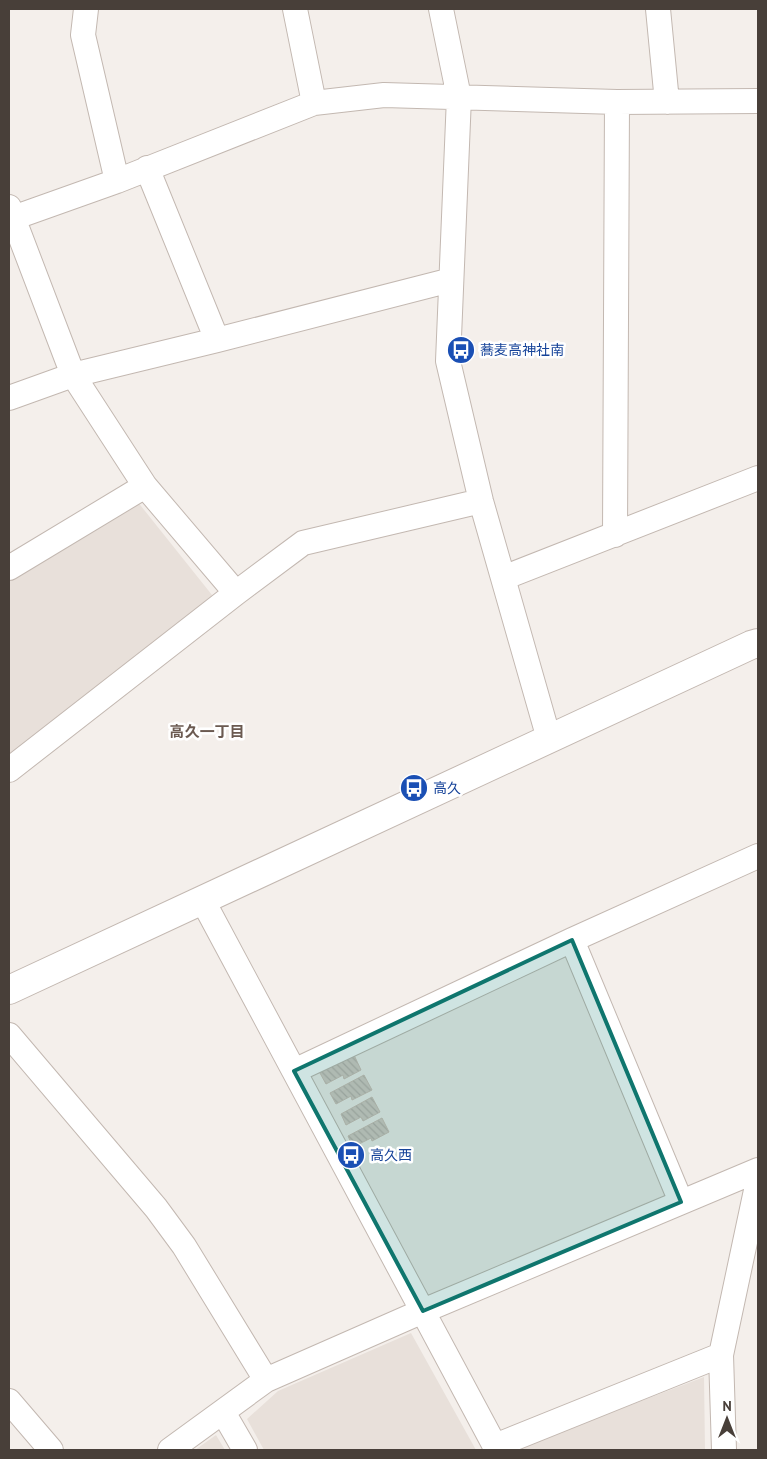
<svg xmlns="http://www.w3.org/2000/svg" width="767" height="1459" viewBox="0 0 767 1459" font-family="'PT Sans','Noto Sans JP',sans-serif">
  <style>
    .residential { fill: #e8e0da }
    .building { fill: url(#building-back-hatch); stroke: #d0beb5 }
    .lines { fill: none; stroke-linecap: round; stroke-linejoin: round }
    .minor-casing { stroke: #c3b8b1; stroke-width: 26 }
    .tertiary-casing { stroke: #c3b8b1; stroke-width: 30 }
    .minor { stroke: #fff; stroke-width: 24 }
    .tertiary { stroke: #fff; stroke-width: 28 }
    .marked { fill: #0f766e; fill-opacity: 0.2; stroke: #0f766e; stroke-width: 4; stroke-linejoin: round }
    .labels { text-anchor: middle; stroke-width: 5; stroke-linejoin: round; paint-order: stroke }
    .transit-label { font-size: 14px; fill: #164399; stroke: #fff; text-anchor: start }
    .neighbourhood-label { font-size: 15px; font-weight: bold; fill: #6b5a51; stroke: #fff }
  </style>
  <defs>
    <pattern id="building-back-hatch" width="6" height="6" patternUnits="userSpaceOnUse" patternTransform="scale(1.25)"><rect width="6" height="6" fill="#d8cbc4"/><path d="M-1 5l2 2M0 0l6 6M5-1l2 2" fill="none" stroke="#bbafa9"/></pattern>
  </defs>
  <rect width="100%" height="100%" fill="#f4efeb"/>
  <path class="residential" d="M137 501 216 600 9 757V579Z
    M411 1333 476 1450H264L247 1419 278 1391Z
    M704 1377 705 1450H513Z
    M216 1435 225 1450H195Z"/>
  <path class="building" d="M354 1055 361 1070 344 1079 343 1075 326 1084 320 1073Z
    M364 1075 372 1090 352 1100 351 1096 336 1104 330 1093Z
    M372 1097 380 1112 363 1121 361 1117 346 1125 341 1114Z
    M382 1118 389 1132 372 1141 371 1138 353 1147 348 1136Z"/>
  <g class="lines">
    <defs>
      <path id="minor" d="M86 9 83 35 117 181
        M295 9 314 103
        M441 9 459 97 448 361 481 501 549 739
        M658 9 667 102
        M147 168 217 340
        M9 207 73 375 145 486 236 593
        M13 218 117 181 314 103 384 95 617 102 758 101
        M9 398 73 375 217 340 451 280
        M615 535 617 102
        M9 568 145 486
        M503 578 758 478
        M9 770 236 593 303 543 481 501
        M203 901 497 1450
        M572 940 681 1202
        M9 1035 156 1208 184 1246 266 1380
        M294 1071 572 940 758 856
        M9 1401 51 1450
        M223 1412 245 1450
        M495 1446 721 1355
        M170 1450 266 1380 423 1311 758 1170
        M724 1450 721 1355 758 1181"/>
      <path id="tertiary" d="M9 990 751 645 758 643"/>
    </defs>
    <use href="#minor" class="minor-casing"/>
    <use href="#tertiary" class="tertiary-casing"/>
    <use href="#minor" class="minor"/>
    <use href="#tertiary" class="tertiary"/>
  </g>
  <path class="marked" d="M572 940 681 1202 423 1311 294 1071Z"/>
  <defs>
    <symbol id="bus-disc" viewBox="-11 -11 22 22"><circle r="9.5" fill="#1a4fb4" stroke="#fff"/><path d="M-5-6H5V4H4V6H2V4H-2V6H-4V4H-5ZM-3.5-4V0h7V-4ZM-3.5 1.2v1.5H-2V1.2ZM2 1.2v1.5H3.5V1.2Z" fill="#fff"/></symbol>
  </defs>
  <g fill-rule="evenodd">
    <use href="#bus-disc" x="445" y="334" width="32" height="32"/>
    <use href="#bus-disc" x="398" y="772" width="32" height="32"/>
    <use href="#bus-disc" x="335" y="1139" width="32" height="32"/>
  </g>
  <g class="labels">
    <g class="transit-label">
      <text x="480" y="355">蕎麦高神社南</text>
      <text x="433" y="793">高久</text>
      <text x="370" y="1160">高久西</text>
    </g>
    <g class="neighbourhood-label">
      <text x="207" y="737">高久一丁目</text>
    </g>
  </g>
  <rect width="767" height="1459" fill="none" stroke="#483f39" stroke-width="20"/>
  <g transform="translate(727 1419)" stroke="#ffffff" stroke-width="4" paint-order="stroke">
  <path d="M0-4L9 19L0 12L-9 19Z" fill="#483f39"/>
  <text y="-8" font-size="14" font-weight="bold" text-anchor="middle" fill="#483f39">N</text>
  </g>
</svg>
